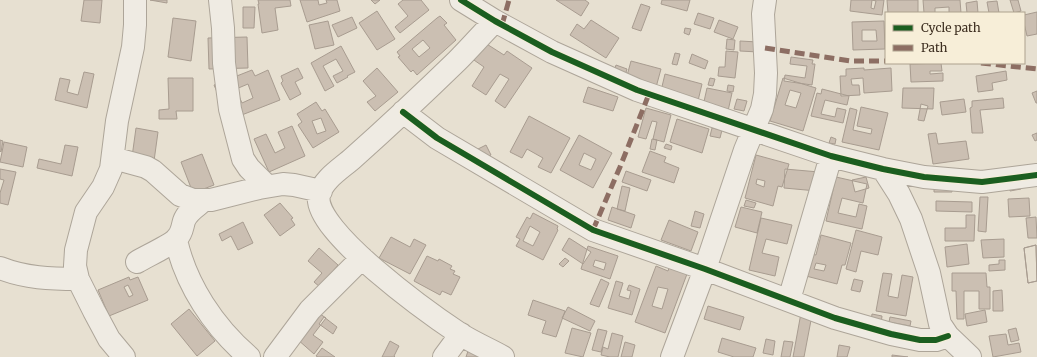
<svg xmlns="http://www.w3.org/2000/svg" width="1037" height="357" viewBox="0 0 1037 357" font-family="Merriweather,serif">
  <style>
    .building { fill: #cbbfb2; stroke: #a89c90; fill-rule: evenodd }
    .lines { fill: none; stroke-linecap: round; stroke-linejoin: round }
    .minor-casing { stroke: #ada599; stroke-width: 24 }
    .minor { stroke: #efebe3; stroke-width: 22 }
    .quiet { stroke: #8d6e63; stroke-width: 5; stroke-dasharray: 10 5; stroke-linecap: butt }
    .cycleway-casing { stroke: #f7eed8; stroke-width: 8 }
    .cycleway { stroke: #1b5e20; stroke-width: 6 }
  </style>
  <rect width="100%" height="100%" fill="#e7e0d1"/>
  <path class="building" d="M84 0H102L100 23 81 21Z
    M150 0H167V3Z
    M258 0H290L291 6 275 8 278 30 262 33 258 4H259Z
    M300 0H318L319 5 327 3 326 0H337L340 11 307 22Z
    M371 0H380L375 4Z
    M403 0H421L429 10 400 33 395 27 408 16 398 4Z
    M556 0H585L589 3 581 16Z
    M662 0H690L687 11 661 4Z
    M851 0H884L882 15 850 11ZM872 0 876 1 874 9 871 8Z
    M887 0H918V13H888Z
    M923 0H960L961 13H949V7L935 8V13H924Z
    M1010 0H1018L1021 11 1014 13Z
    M977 1 978 13H967L966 3Z
    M997 1 999 13H989L987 2Z
    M641 4 650 7 641 31 632 28Z
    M243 7H255L254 28H243Z
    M377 11 395 39 377 50 359 23Z
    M1037 12V34L1027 36 1024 23V15Z
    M698 13 714 18 710 29 694 24Z
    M440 16 447 23 444 25 456 40 417 75 413 70 411 72 398 57 400 56 397 52 437 18ZM423 40 430 48 419 57 412 49Z
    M352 17 357 28 338 37 332 25Z
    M173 18 196 21 191 61 168 57Z
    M591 20 619 38 606 58 570 35 577 24 584 29Z
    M719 20 738 27 733 39 714 32Z
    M328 21 334 45 315 49 309 25Z
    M884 21 885 49 853 50 852 22ZM862 30H876L877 41H862Z
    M685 28 691 29 689 35 684 33Z
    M247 37 248 68 209 69 208 38Z
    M727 39 735 40 734 50 726 49Z
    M482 41 504 55 507 51 532 68 505 108 495 101 509 79 500 74 486 95 472 86 484 67 471 58Z
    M740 41 758 42V52L740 51Z
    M341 46 355 72 347 76 348 77 337 83 333 76 343 71 336 59 323 66 334 86 325 91 311 63Z
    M726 51 738 52 735 78 718 76 719 67H725Z
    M675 53 680 54 677 65 672 64Z
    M692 54 708 61 705 69 689 63Z
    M791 57 813 60 812 64H815L812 85 784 81 785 75 805 78 807 66 790 64Z
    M631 61 661 69 655 91 625 83Z
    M941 63 942 71H930V74L943 73V81L911 82 910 64Z
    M616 65 627 69 624 79 613 75Z
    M298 68 303 78 295 82 301 94 290 100 281 83 283 81 281 76Z
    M377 68 398 92 375 111 367 102 376 96 363 81Z
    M864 68V70L891 68 892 91 864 93 863 78 851 79 852 85H859L860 95 841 96 840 76H846V69Z
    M252 70 255 76 268 70 280 100 229 120 214 85ZM248 84 253 98 242 103 236 89Z
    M1006 71 1007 80 992 83 993 90 978 92 976 76Z
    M84 72 94 74 87 108 55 100 60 78 70 80 67 92 78 95Z
    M665 74 702 84 697 105 660 95Z
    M168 78H193V111H176L177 119H159V110L169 109Z
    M710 78 715 79 713 86 708 85Z
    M783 78 816 88 803 131 770 121ZM790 90 801 93 796 108 785 105Z
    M728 85 734 86 733 92 727 91Z
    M588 87 618 97 613 111 583 102Z
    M707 88 732 93 728 111 703 106Z
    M903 88H934L933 109 902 108Z
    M822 89 849 96 847 105 825 100 821 114 835 117 837 108 846 110 843 123 811 116 817 93 821 94Z
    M1037 91V103H1036L1032 93Z
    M1003 98 1004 108 980 110 983 133H972L970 108 972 107V101Z
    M737 99 747 101 744 111 734 109Z
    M964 99 966 112 942 115 940 102Z
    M316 102 322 111 325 109 339 132 313 148 298 125 302 122 297 114ZM321 118 326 131 317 134 312 121Z
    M921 104 928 106 924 121 918 120Z
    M861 107 888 113 879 150 842 142 850 108 857 110 853 130 871 134 872 129 857 126Z
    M646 108 671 115 664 142 653 139 657 122 652 121 646 139 638 137Z
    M529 116 570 138 551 173 538 167 543 158 527 149 522 158 510 152Z
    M677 119 709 129 702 153 670 142Z
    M292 126 305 156 269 172 254 139 266 134 275 153 285 148 278 132Z
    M136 128 158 132 154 161 132 157Z
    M712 128 722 130 720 138 710 136Z
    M936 133 938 144 966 141 969 159 933 164 928 134Z
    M1037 133V140L1035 141 1032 135Z
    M579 135 612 153 593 188 560 170ZM584 153 596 159 591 170 579 165Z
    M831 137 836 139 835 144 829 143Z
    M652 139 657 140 655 150 650 149Z
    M0 140 3 141 1 152 0 151Z
    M4 142 27 147 23 167 0 162Z
    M666 144 672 146 671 150 664 148Z
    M65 145 78 147 72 176 37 168 39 159 61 164Z
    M486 145 491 155 481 160 476 150Z
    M650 151 666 157 664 162 679 168 674 183 642 172Z
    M202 154 214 185 193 193 181 162Z
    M756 155 789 164 782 187 778 186 773 206 745 198ZM757 179 765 181 764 187 756 184Z
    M0 169 16 172 8 205 0 203V193L4 180 0 179Z
    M785 169 819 172 817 191 784 188Z
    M626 171 651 180 647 191 622 182Z
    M836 177 867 184 863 203 842 198 838 213 856 217 859 204 867 206 862 229 826 221Z
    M866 177 869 188 855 192 852 180Z
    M1020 182 1021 189 1010 191 1009 185Z
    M622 186 630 188 625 211 617 209Z
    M934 187H952V192H934Z
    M980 197H988L986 232 978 231Z
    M1029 198 1030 216 1009 217 1008 199Z
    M746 200 756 203 754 208 744 206Z
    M936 201 972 202V212L936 211Z
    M280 203 293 218 291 219 295 225 280 236 264 215Z
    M612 207 635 215 631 228 608 220Z
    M741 207 762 212 757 233 735 227Z
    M695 211 704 214 700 228 691 226Z
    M533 213 558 226 557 229 558 230 543 260 516 246 520 239 516 237 527 217 530 219ZM530 226 540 232 533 246 523 241Z
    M966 215H975L974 241H945V228H966Z
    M1036 217 1037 238H1028L1026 218Z
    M761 218 792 225 787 244 766 239 762 253 779 257 775 276 749 270Z
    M669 220 698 232 691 251 661 240Z
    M243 222 253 243 238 250 231 236 222 241 219 234Z
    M856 230 882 237 878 255 861 251 856 272 846 269Z
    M821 235 851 243 845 265H842L837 284 806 276 811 254 816 255ZM816 263 826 265 824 271 814 269Z
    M391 237 410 247 414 239 426 245 410 274 379 258Z
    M569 238 591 252 583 264 562 250Z
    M1004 239V257L983 258 981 240Z
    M967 244 969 264 947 267 945 247Z
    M1036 245 1037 281 1028 283 1024 248Z
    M1036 245 1037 281 1028 283 1024 248Z
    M588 246 618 256 610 279 581 269ZM595 260 606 263 604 270 593 266Z
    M319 248 338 265 320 287 314 282 322 273 308 261Z
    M427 256 438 261 439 259 452 266 450 269 455 271 453 274 460 277 451 295 442 291 440 295 414 281Z
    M565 258 569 261 563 267 559 264Z
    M999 260H1005V270L989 271V265L999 264Z
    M656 266 668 271 669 268 687 274 665 333 635 322ZM658 287 668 289 662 309 652 306Z
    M883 273 892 274 888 296 898 298 902 275 913 277 906 316 876 311Z
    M952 273H986L987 287H990V309H979V291H964V319H957L956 291H952Z
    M129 277 130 280 138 277 148 300 109 316 98 290ZM128 285 133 295 129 297 124 287Z
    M601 279 609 283 599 307 590 304Z
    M854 279 863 281 860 292 851 290Z
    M616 281 623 283 619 296 629 299 631 291 627 290 629 285 640 289 632 315 608 308Z
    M1002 290 1003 311H993V291Z
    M533 300 565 311 556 337 542 333 546 321 528 315Z
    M708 306 744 317 740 330 704 319Z
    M568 307 595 321 590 331 562 318Z
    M189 309 215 341 197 356 171 324Z
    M985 310 987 322 967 326 965 314Z
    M317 312 326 318 313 335 323 342 314 354 297 339Z
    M801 313 812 315 804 357H793Z
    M872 314 882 316 881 324 871 322Z
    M324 317 337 327 333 334 319 324Z
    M890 317 911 321 910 326 889 322Z
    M572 328 591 333 583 357 565 353Z
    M1016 328 1019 340 1011 342 1008 330Z
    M598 329 607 331 601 352 592 350Z
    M612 333 623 336 618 357H610L601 355 603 347 608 349Z
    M1006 334 1008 345 1019 343 1021 352 993 357 989 336Z
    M722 338 756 348 753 357H734L718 352Z
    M766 339 775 341 773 355 763 353Z
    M390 341 399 346 394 356 395 357H382Z
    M784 341 793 342 790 357H781Z
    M625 342 635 345 632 357H621Z
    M839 345 850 347 847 357H837Z
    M322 348 335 357H318L316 356Z
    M468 351 485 357H466Z
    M892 355 908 357H892Z"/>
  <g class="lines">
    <defs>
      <path id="minor" d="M220 0 223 28 224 63 230 109 243 159 249 168 267 186
        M461 0 495 21 552 52 637 90 831 156 883 169 924 177 982 182 1037 175
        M495 21C482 34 470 48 457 61 423 94 389 126 353 158 342 168 323 179 319 195 311 230 433 316 460 334 474 343 489 349 503 357
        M403 112 437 138 593 230 705 269 835 318 891 334 920 340H936L948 336
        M113 158 146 167 153 171 180 195 193 200H211L259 188 283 184 294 185 321 191
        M883 169 899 194 911 219 929 273 940 324 948 336 970 357
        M176 240C186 285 214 327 249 357
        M137 262C145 257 173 244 177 238 182 233 182 228 184 221 187 212 196 207 203 201
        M0 268C25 278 51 279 78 279
        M789 300 831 156
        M124 357 109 339 94 311 78 279 75 266 76 250 86 212 103 187 111 169 117 121 133 47 135 25V0
        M275 357 310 310 362 258
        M444 357 461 334
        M672 357 705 269 745 150 762 109 765 94 766 73 763 14 765 0"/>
    </defs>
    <use href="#minor" class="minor-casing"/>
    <use href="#minor" class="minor"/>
    <path class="quiet" d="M502 25 509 0
      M765 48 851 61H886
      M981 63 1037 69
      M593 230 620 167 649 94"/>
    <defs>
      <path id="cycleway" d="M461 0 495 21 552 52 637 90 831 156 883 169 924 177 982 182 1037 175
        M403 112 437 138 593 230 705 269 835 318 891 334 920 340H936L948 336"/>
    </defs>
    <use href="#cycleway" class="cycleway-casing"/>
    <use href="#cycleway" class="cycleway"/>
  </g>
  <rect x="885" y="12" width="140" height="52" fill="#f7eed8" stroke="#ada18e"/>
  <rect x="893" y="25" width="20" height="6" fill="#1b5e20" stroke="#ada18e"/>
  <text x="921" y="32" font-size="12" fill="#3d2e20">Cycle path</text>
  <rect x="893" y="45" width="20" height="6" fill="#8d6e63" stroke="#ada18e"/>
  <text x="921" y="52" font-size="12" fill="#3d2e20">Path</text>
</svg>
